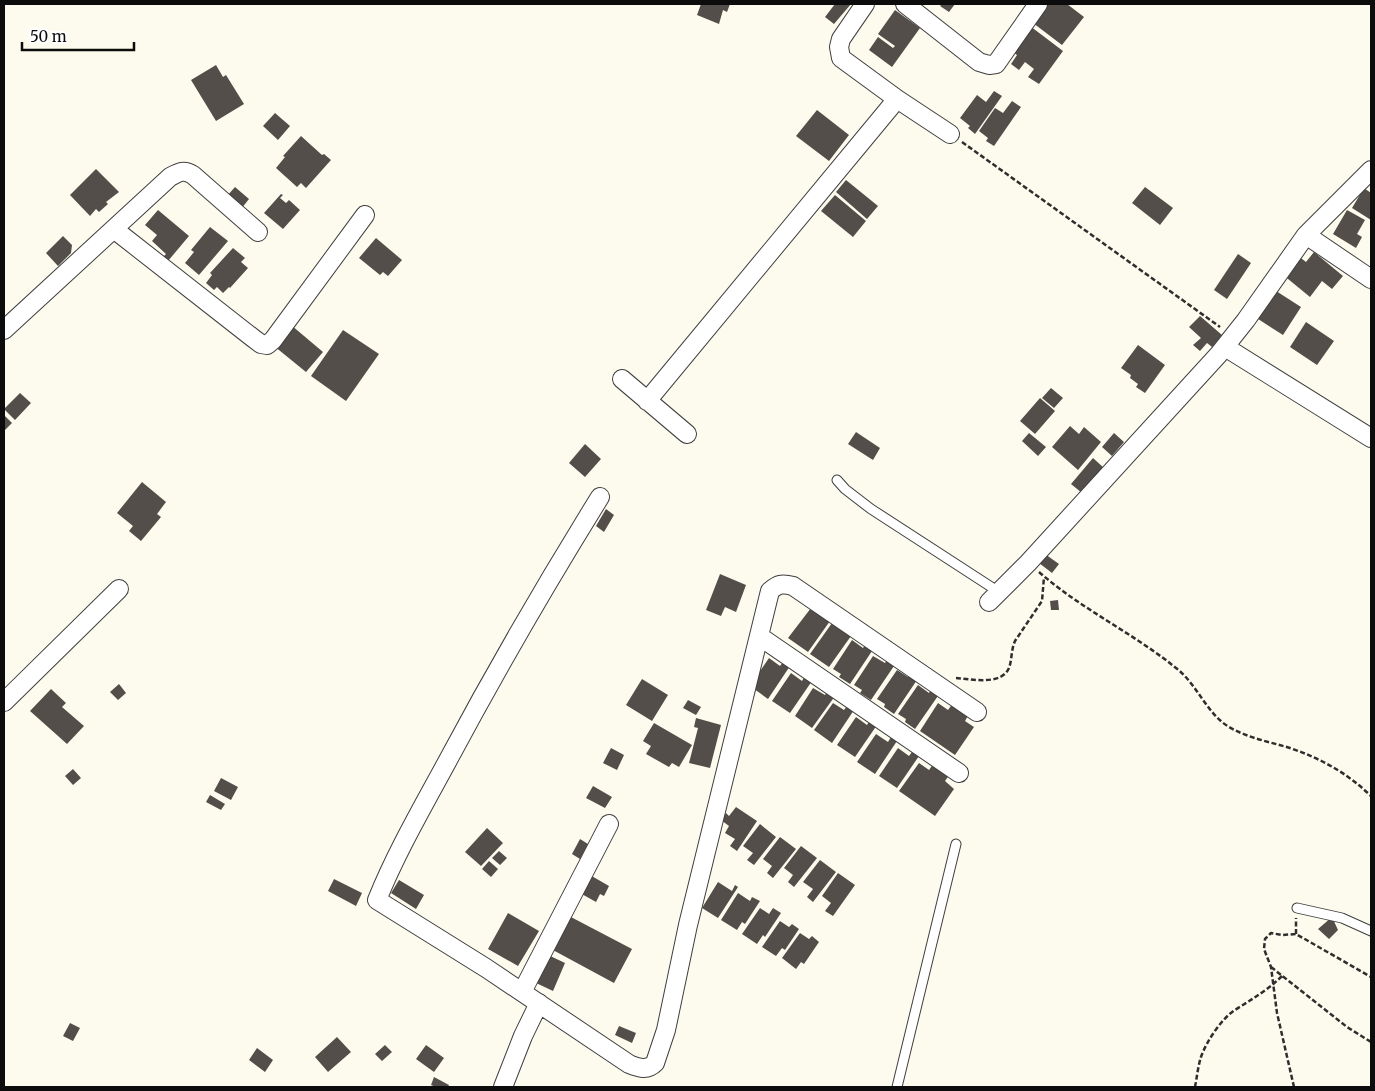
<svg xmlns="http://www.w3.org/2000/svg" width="1375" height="1091" viewBox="0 0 1375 1091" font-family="Merriweather,serif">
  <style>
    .building { fill: #544e4a }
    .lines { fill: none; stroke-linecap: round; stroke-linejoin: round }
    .service-casing { stroke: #3f3f3f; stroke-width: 11 }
    .minor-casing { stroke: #3f3f3f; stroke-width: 20 }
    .path { stroke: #2e2e2e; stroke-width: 2.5; stroke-dasharray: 5 2.5; stroke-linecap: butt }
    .service { stroke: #fff; stroke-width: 9 }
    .minor { stroke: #fff; stroke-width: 18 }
  </style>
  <rect width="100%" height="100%" fill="#fdfbed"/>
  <path class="building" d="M701 4H730L727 12 723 10 719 24 697 15Z
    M835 4H851L834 24 825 17Z
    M942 4H955L949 12 940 6Z
    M1047 4H1067L1084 17 1062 45 1033 23Z
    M895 10 920 28 892 67 869 50 878 37 893 48 895 46 878 34Z
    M1030 26 1063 51 1039 84 1028 77 1034 69 1025 62 1019 70 1011 64 1017 55 1010 50Z
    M216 65 223 77 226 75 244 104 216 121 191 80Z
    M994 91 1002 96 975 134 968 128 970 126 960 118 977 95 986 102Z
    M1012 101 1021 107 994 146 986 141 988 138 979 131 995 108 1003 113Z
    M817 110 849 135 829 161 796 136Z
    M275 113 290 126 278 140 263 126Z
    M301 136 322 155 324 154 331 160 306 188 301 183 297 187 276 168 285 157 283 156Z
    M96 169 119 192 106 202 108 204 99 212 96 209 90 216 70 195Z
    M846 180 878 206 867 219 836 192Z
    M235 187 249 199 241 209 227 196Z
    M1145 187 1173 208 1160 225 1132 203Z
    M1364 188 1371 193V220L1352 208Z
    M281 194 283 195 280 198 286 203 289 200 300 210 283 229 264 213Z
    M835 195 866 221 853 237 821 211Z
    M158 210 189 236 168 261 163 257 166 254 152 241 157 235 145 225Z
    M1347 210 1365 220 1357 234 1362 237 1356 248 1333 234Z
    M210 227 228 241 199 275 185 263 194 252 191 250Z
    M63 236 72 245 71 253 58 266 46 253Z
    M376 238 402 260 388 276 383 272 380 275 359 258Z
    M233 248 245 258 241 262 248 268 230 288 229 287 223 293 217 287 214 290 206 283 212 275 210 273Z
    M1314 252 1343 276 1332 289 1322 281 1310 297 1282 274 1297 255 1306 262Z
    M1238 254 1251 263 1227 299 1214 290Z
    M1273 289 1301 307 1283 335 1255 317Z
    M1200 316 1222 335 1212 347 1207 343 1200 351 1193 345 1201 338 1189 327Z
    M1306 322 1334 341 1317 365 1290 347Z
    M291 325 323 352 306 372 274 346Z
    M343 330 379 354 346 401 311 376Z
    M1138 345 1165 365 1145 393 1136 387 1138 384 1130 378 1131 375 1121 368Z
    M1051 388 1063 398 1054 408 1042 398Z
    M20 393 31 403 15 420 4 409Z
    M1040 398 1055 411 1035 434 1020 421Z
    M4 415 12 423 4 431Z
    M1070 426 1079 434 1084 427 1101 442 1078 470 1052 447Z
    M856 432 880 448 873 460 848 444Z
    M1029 433 1046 447 1038 456 1022 441Z
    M1114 433 1124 442 1112 456 1102 447Z
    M585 444 601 459 585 477 569 463Z
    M1093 458 1104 468 1082 493 1071 484Z
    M142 482 166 502 157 514 161 517 141 541 129 531 133 526 117 513Z
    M606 509 614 515 604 532 596 526Z
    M1045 554 1059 564 1052 573 1039 563Z
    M720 574 746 585 736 612 725 607 721 616 706 610Z
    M1058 600 1059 610H1051L1050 601Z
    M811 608 830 621 808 652 788 638Z
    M832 623 851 636 829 667 810 654Z
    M852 640 863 648 867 642 874 648 850 684 839 677 841 674 833 669Z
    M873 656 885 663 888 658 896 663 871 700 860 693 862 690 854 685Z
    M769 658 780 666 783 662 790 666 768 699 750 686Z
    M897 670 908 677 912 672 919 677 894 714 884 707 885 704 877 699Z
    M791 673 802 681 805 676 812 681 790 713 772 701Z
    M642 679 668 695 652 721 626 705Z
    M119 684 126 693 118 700 110 692Z
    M918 685 929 693 932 687 940 693 915 729 905 722 906 719 898 714Z
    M813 688 825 695 828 691 835 696 812 728 795 716Z
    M51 689 66 703 62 707 84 726 67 744 30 711Z
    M688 700 701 707 696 715 683 708Z
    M833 703 844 710 847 706 854 710 832 743 814 730Z
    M938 703 948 710 953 703 969 714 965 721 974 727 955 755 920 731Z
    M856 717 867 725 870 720 877 725 855 757 837 745Z
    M696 718 721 725 710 768 689 763 698 728 694 727Z
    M654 723 692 745 679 767 672 763 669 767 646 754 651 746 643 741Z
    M876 734 888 742 891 737 897 741 875 774 857 762Z
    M611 748 624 755 617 770 603 763Z
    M898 748 909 756 912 752 919 756 897 788 879 776Z
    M919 763 929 770 934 763 950 774 945 781 954 789 935 816 899 791Z
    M73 769 81 778 73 785 65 776Z
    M221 778 238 787 231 800 214 791Z
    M593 786 612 797 605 808 586 798Z
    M210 795 225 804 221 810 206 802Z
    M736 807 757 821 737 851 730 846 735 839 725 833 729 826 721 820 726 813 729 816Z
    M760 824 776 837 754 865 747 860 753 853 743 846Z
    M487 828 503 843 481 866 465 852Z
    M780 837 796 849 773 878 767 873 772 866 763 859Z
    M580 839 588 844 580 859 572 854Z
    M801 846 817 858 794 887 788 882 793 875 784 868Z
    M499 851 507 858 500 865 492 858Z
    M820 860 836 872 813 902 807 897 813 889 803 882Z
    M489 861 498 869 491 877 482 869Z
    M838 873 855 885 833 916 825 911 831 903 822 896Z
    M590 875 609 886 604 896 600 894 596 902 580 893Z
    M334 879 362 893 356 906 328 891Z
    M399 880 424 895 416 909 391 893Z
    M718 882 732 891 735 885 738 887 718 918 702 908Z
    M738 893 750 901 752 897 760 901 745 924 742 922 737 930 721 920Z
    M760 908 769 914 773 908 781 913 765 937 763 935 757 944 742 934Z
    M508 913 539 931 518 966 488 949Z
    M569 916 632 949 614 983 551 949Z
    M1332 917 1338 930 1329 939 1318 929Z
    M780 921 789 927 792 924 799 929 785 950 782 948 776 956 762 947Z
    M800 933 809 939 812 936 819 942 804 964 801 962 796 969 782 958Z
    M546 954 565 963 553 991 534 982Z
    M70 1023 80 1028 73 1041 63 1036Z
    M619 1026 636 1033 632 1043 615 1035Z
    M337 1037 351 1052 328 1072 315 1057Z
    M385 1045 392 1052 382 1061 375 1054Z
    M426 1045 444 1058 434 1072 416 1059Z
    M257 1048 273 1060 265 1072 249 1060Z
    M434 1077 449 1085 448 1087H436L431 1085Z"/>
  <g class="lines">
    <defs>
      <path id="service" d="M837 480 845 489 871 509 999 592
        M1297 908 1342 918 1371 931
        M897 1087 956 844"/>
      <path id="minor" d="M865 4 841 39 839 47 841 58 897 99 950 134
        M905 4 979 62 989 65 996 64 1038 4
        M115 230 253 338 261 344 267 345 273 340 365 215
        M1306 235 1371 279
        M4 330 170 177C179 172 184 169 193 175L258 232
        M1225 347 1371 438
        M622 379 687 434
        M647 401 897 99
        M600 497C546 584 495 672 447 762 422 808 396 853 377 900L486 968 629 1064C639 1068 647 1071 655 1063L666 1030 688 925 770 591C778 584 782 583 793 586L977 712
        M989 602 1028 563 1219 354 1246 320 1306 235 1371 170
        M759 636 959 773
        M4 702 119 589
        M522 992 609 824
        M503 1087 523 1036 539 1003"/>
    </defs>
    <use href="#service" class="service-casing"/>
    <use href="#minor" class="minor-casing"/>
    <path class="path" d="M962 142 1220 327
      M1039 572C1081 609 1133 633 1176 668 1198 685 1206 713 1229 727 1248 738 1270 742 1290 748 1322 759 1347 773 1371 796
      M956 678C971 679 1001 686 1009 668 1012 660 1011 650 1015 641L1042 601 1044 577
      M1296 934V918
      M1271 967 1347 1027 1371 1042
      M1195 1087C1197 1077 1198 1066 1201 1057 1206 1042 1222 1018 1235 1010 1252 999 1268 990 1282 976
      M1294 1087 1277 1013 1271 967 1264 949 1265 939 1271 933 1282 935 1296 934 1371 977"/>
    <use href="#service" class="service"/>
    <use href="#minor" class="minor"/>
  </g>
  <rect width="1375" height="1091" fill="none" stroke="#0c0c0c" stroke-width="10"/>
  <path d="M22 42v8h112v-8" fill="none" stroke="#0c0c0c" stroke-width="2.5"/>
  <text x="30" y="42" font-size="15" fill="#0c0c0c" stroke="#ffffff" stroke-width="4" paint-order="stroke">50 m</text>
</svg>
